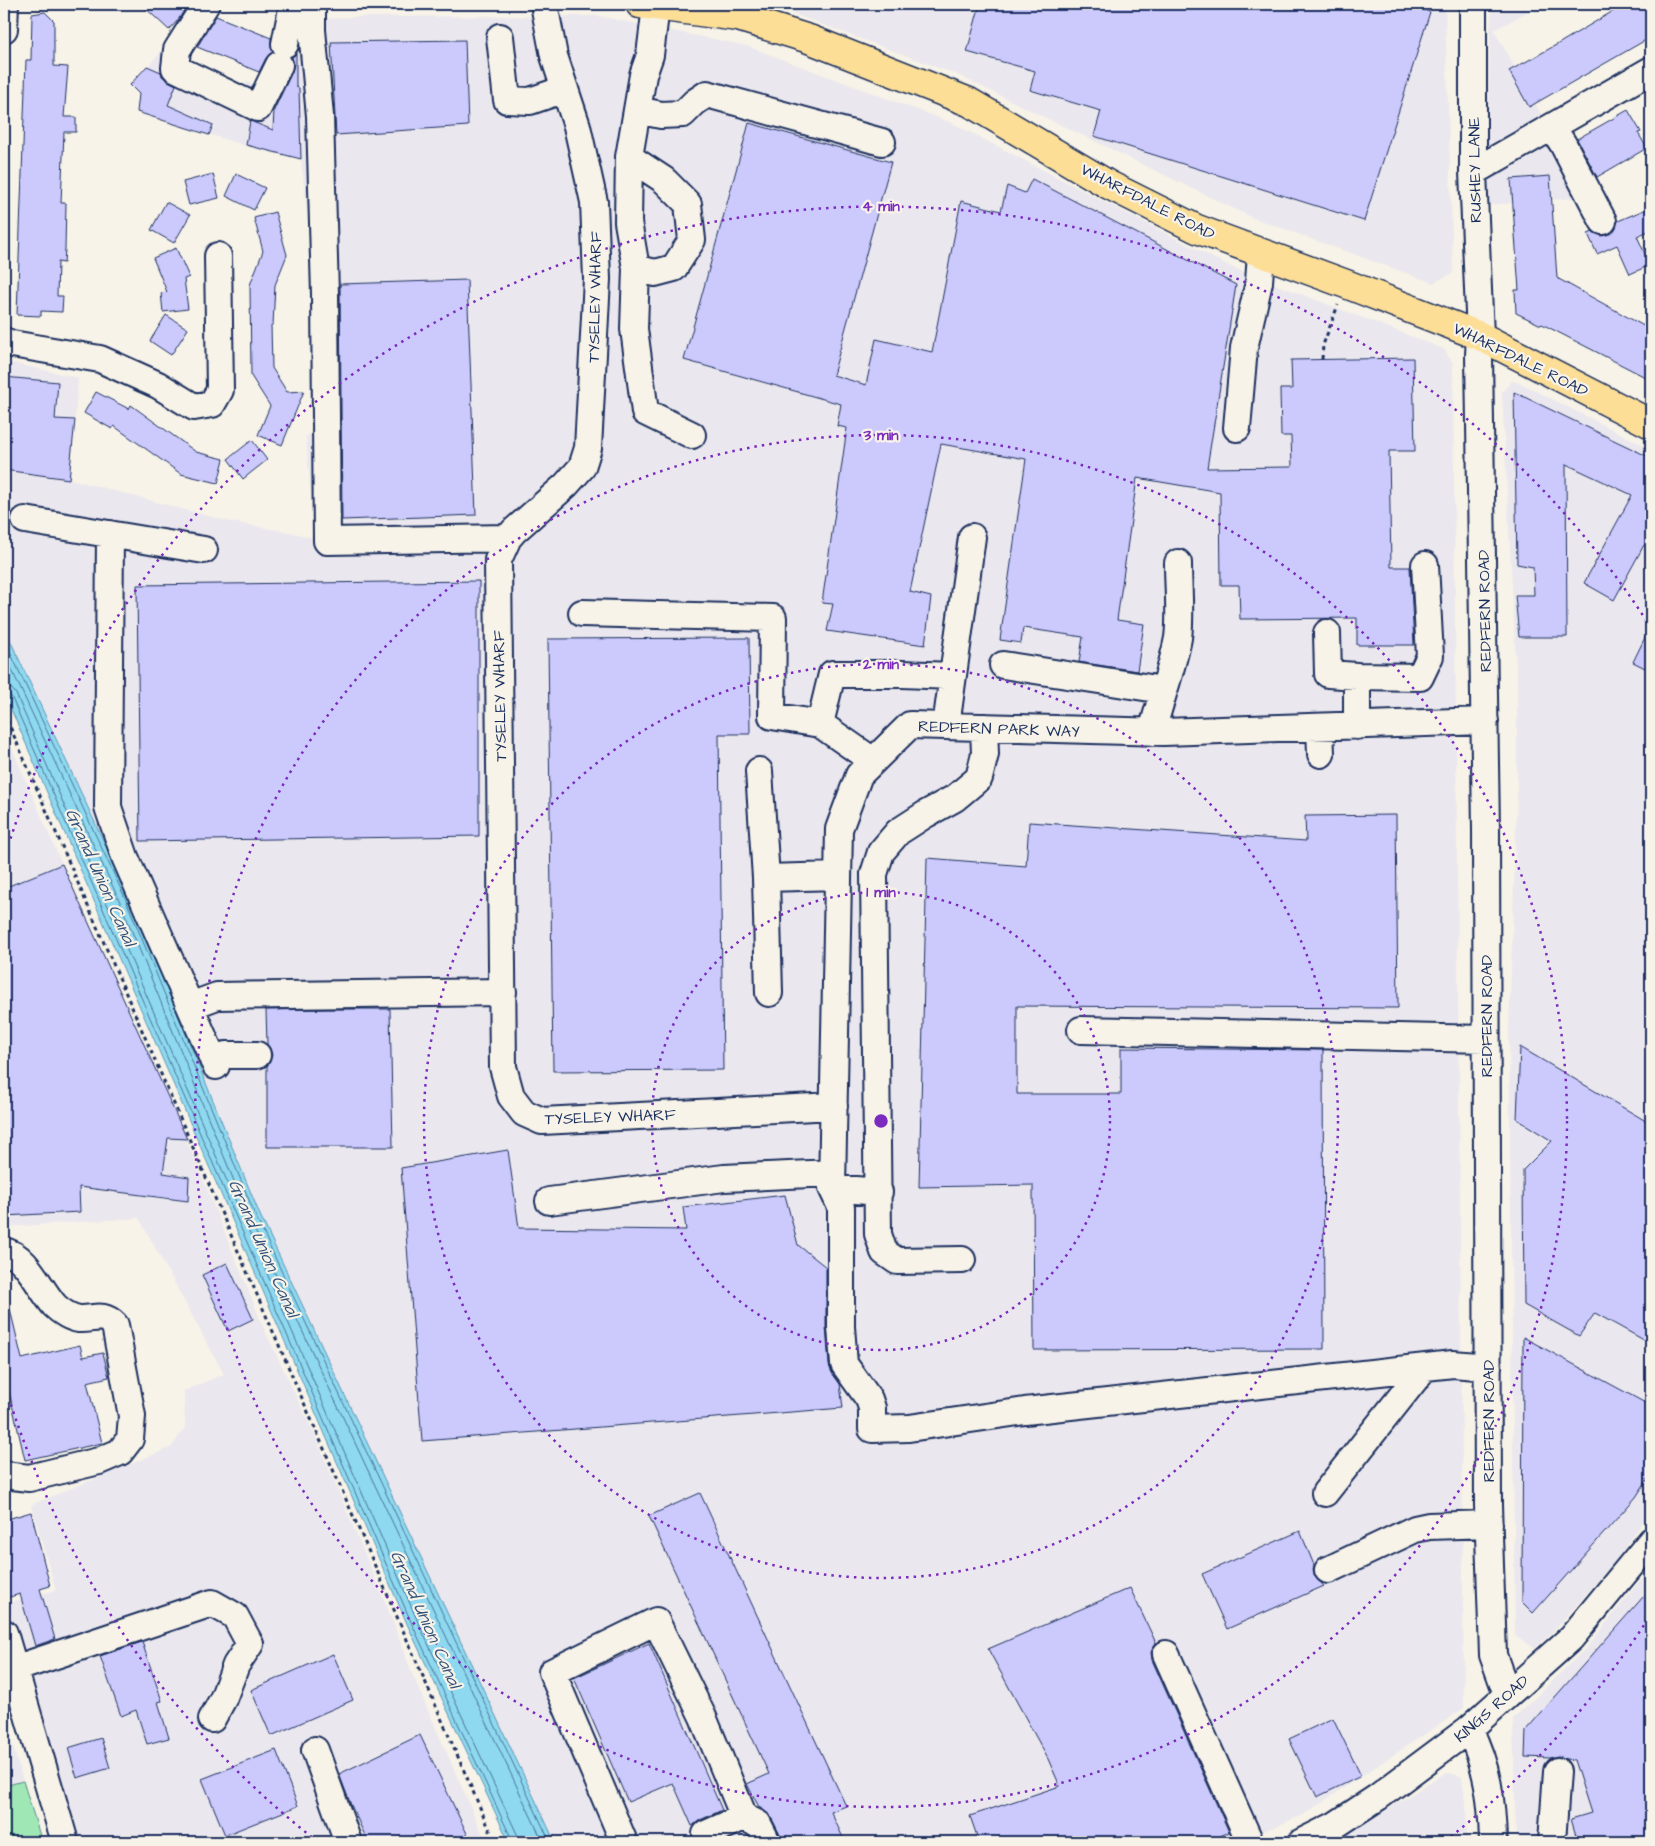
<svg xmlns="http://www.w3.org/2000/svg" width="1655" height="1846" viewBox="0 0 1655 1846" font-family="'Architects Daughter',sans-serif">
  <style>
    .built { fill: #eae7ee }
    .green { fill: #9fe7b5; stroke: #5d8b8a }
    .water { fill: #8ed9ef; stroke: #6095b5 }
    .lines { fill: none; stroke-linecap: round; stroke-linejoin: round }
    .shore { stroke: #497398; stroke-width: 1 }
    .building { fill: #cccafc; stroke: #1b2f5e }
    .minor-casing { stroke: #1b2f5e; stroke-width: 30 }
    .major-casing { stroke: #1b2f5e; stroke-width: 31 }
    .path { stroke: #1b2f5e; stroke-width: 3; stroke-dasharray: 4 4; stroke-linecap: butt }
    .minor { stroke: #f7f3e8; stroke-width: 26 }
    .major { stroke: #fcde96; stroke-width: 28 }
    .ring { fill: none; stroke: #7b2cbf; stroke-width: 2.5; stroke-dasharray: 2.5 5 }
    .labels { text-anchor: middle; stroke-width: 4.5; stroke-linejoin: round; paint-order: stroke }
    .street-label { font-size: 16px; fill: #1b2f5e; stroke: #f7f3e8 }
    .water-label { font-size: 18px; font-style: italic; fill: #32517b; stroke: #f7f3e8 }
    .centre { fill: #7b2cbf; stroke: #f7f3e8; stroke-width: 2.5 }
    .ring-label { font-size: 15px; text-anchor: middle; font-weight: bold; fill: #7b2cbf; stroke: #f7f3e8; stroke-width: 4.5; stroke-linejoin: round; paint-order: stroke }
  </style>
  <rect width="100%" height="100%" fill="#f7f3e8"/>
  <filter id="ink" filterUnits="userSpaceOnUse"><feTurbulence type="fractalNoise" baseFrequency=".02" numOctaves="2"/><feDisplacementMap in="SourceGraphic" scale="10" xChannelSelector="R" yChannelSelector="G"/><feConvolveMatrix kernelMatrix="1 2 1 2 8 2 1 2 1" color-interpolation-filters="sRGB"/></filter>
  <g filter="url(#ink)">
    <path class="built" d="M200 4 181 62 243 92 247 82 258 87 285 22 352 17 598 16 747 46 952 123 1233 268 1444 349 1453 364 1464 1708 1303 1815 1237 1842H555L260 1215 130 898 4 627V361L78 378 70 479 231 522 289 532 314 538 306 436 316 433 311 246 301 159 263 151 137 112 139 94 130 85 161 52Z
      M767 4H1445L1453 273 1433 283 1251 217 958 75Z
      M1493 4H1542L1494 30 1587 197 1487 205 1490 30Z
      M1512 381 1520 383 1651 449V1510L1617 1559 1550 1635 1535 1648 1515 1636 1509 1030 1517 795V685L1502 392Z
      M4 730 62 864 195 1160 265 1331 315 1436 390 1614 413 1676 486 1842H80L7 1603 56 1590 31 1505 172 1447 185 1427 184 1391 224 1374 139 1218 4 1227Z
      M1651 1567V1842H1516L1513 1719 1588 1646Z
      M4 1716 23 1781 4 1786Z
      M1447 1772 1462 1777 1466 1810 1467 1842H1335Z"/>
    <path class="green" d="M23 1781 42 1842H4V1786Z"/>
    <path class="water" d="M4 627 130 898 260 1215 555 1842H509L408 1626 4 693Z"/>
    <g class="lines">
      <path class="shore" d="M4 639 126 900 256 1217 550 1842
        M4 653 120 902 250 1220 543 1842
        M4 686 11 688 16 694 418 1622 518 1836 519 1842
        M4 693 8 694 11 696 412 1624 513 1842"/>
    </g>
    <path class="building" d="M141 4H188L178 20 169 30Z
      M980 4H1405L1430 12 1364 221 1094 136 1101 111 1030 90 1035 71 967 52Z
      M1625 4H1651V37L1529 107 1509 71 1558 44Z
      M45 12 54 21V66L68 67 64 117H76V132H64L61 203H66L65 249 64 263 58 262 57 296H63L62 312 41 311V316L17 315 26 60H31L32 14Z
      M216 16 271 38V48L273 52 266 58 259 72 197 47Z
      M465 40 468 126 336 135 331 42Z
      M296 54V87L299 88 301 159 246 145 250 121 273 130 274 110 292 72 294 64 292 57Z
      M147 66 161 72 162 76 168 81 176 85 168 105 213 125 209 135 137 112 139 94 130 85Z
      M1628 110 1641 132 1638 133 1647 148 1597 177 1577 139Z
      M749 123 891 162 833 375 866 385 876 339 932 352 961 201 1001 211 1007 186 1025 193 1032 179 1236 285 1207 468 1292 467 1291 436H1281L1280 389H1292L1291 360 1413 358 1415 451H1389L1391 567H1410L1414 645H1357V618L1240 619 1239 585H1221L1220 492 1137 478 1117 620 1144 624 1137 671 1079 662 1083 637 1023 628 1021 643 1000 640 1026 459 941 444 910 592 931 597 925 645 827 631 833 604 822 603 847 428 837 426 841 404 684 360Z
      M213 174 219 198 189 205 183 182Z
      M236 174 265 188 254 210 226 196Z
      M1550 176 1557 278 1651 330V380L1542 324 1541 325 1516 313 1515 290H1519L1511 179Z
      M166 202 190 215 174 243 151 230Z
      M1651 207V230L1637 236 1650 265 1630 274 1617 245 1597 254 1588 234 1593 232 1602 236 1609 234 1615 229 1618 221Z
      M275 212 287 255 275 285 273 325H271L272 368 287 392 304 391 282 445 258 435 270 406 251 376 250 285 263 251 254 218Z
      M176 248 189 277 184 279 188 309 163 312 161 293 167 292 153 258Z
      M467 280 476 515 342 520 340 284Z
      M166 315 188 329 171 355 150 341Z
      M4 377 58 382 55 419 75 420 69 479 4 470Z
      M96 392 129 409 131 405 196 452 224 459 218 483 181 474 114 426 112 429 84 413Z
      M1514 392 1651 458V550L1644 545 1614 600 1584 583 1632 495 1566 464 1567 637H1519L1515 595H1534L1533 567 1517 564Z
      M252 440 267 460 243 479 228 459Z
      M479 581V836L140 841 137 585Z
      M1651 625V671L1633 662Z
      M749 638 750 734H719L723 1070 553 1071 548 639Z
      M1396 815 1398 1008 1017 1006V1094H1121V1048L1323 1050 1324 1349 1034 1350 1033 1185 919 1187 927 858 1026 866 1029 822 1306 841 1305 816Z
      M62 864 187 1139 168 1138 163 1173 189 1177 188 1201 79 1187 80 1212 4 1216V888Z
      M327 1009H390L393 1147H267V1066L270 1062 272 1055 270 1048 267 1044 266 1010Z
      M1520 1047 1651 1124V1344L1595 1313 1579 1336 1524 1305 1523 1170 1552 1141 1517 1119Z
      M508 1150 519 1228 686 1230 683 1207 785 1195 798 1245 826 1267V1327L829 1365 832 1373 840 1384 843 1408 422 1441 401 1168Z
      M227 1263 253 1319 228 1331 202 1275Z
      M4 1309H10L22 1359 80 1345 83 1357 103 1353 109 1377 87 1382 102 1443 25 1460 4 1370Z
      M1523 1337 1651 1406V1474L1636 1497 1533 1613 1522 1602Z
      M700 1493 846 1806 831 1812 845 1842H782L780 1835 771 1817 765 1811 759 1807 747 1784 769 1774 649 1516Z
      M31 1512 50 1586 40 1589 55 1639 35 1646 20 1594 6 1598 4 1589V1520Z
      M1300 1531 1314 1565 1313 1569 1314 1576 1324 1586 1227 1629 1202 1574Z
      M1130 1588 1156 1643 1151 1652 1152 1660 1229 1832 1207 1842H979L970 1816 1060 1786 1048 1759 988 1649Z
      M1651 1588V1842H1578L1571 1819 1591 1813 1574 1760 1566 1759 1558 1756 1549 1758 1525 1757 1526 1730Z
      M142 1642 162 1701 158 1702 169 1738 147 1744 136 1710 121 1716 100 1656Z
      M649 1643 722 1810 700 1820 692 1826 673 1783 628 1802 574 1678Z
      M333 1654 353 1700 271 1736 251 1690Z
      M1333 1718 1361 1776 1317 1797 1289 1739Z
      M420 1735 471 1842H368L351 1805 339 1774Z
      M101 1738 110 1768 77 1778 68 1748Z
      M276 1750 298 1806 225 1835 202 1779Z"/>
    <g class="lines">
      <defs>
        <path id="minor" d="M206 4 177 50 175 68 258 108 279 65
          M312 4V30L320 116 325 294 327 541 508 538
          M544 4 554 56 577 126 594 202 597 279 588 448 582 467 566 485 514 531 508 538 498 560 503 1067 511 1096 524 1113 542 1121 834 1106
          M1473 4V172L1480 336 1479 355 1486 830 1488 1505 1493 1655 1507 1694
          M4 29 5 4
          M500 37 507 100 530 101 565 89
          M285 44 293 4
          M637 110 661 115 683 114 695 102 707 94 882 142
          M1552 127 1563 144 1603 221
          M629 157 664 180 688 204 692 240 674 268 655 273 636 268 628 222 629 157 643 75 650 55 656 6
          M1473 172 1651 70
          M636 268 634 329 645 412 692 435
          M4 341 12 344 100 359 158 385 194 407 212 404 220 390 218 256
          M1237 428 1244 348 1259 282 1261 253
          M25 520 204 550
          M110 534 108 807 125 857 190 1006
          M582 613 773 618 772 716 820 724 873 761
          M1327 633 1328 674 1357 676
          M1003 665 1163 690
          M1485 721 1164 732 910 725 859 775 839 829 832 1188 841 1207V1327L844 1364 869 1399 872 1408V1429L909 1428 1025 1411 1453 1364 1488 1367
          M820 724 832 674H902L952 676
          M946 726 972 537
          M1357 726V676L1420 677 1430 656 1425 565
          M1320 727 1321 754
          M1152 732C1160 700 1172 670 1178 638 1181 616 1178 586 1178 563
          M759 771 766 878
          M769 993 766 878 838 876
          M1081 1030 1486 1039
          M213 1060 226 1055H257
          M216 1066 190 1006 217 996 503 992
          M832 1188 879 1192
          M549 1201 724 1178 832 1173
          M4 1251C27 1255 40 1290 55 1306 61 1312 71 1318 79 1319 94 1320 102 1312 115 1325L132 1416 130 1439 120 1452 99 1461 29 1478 4 1475
          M962 1260 897 1261 884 1252 878 1234 874 874 881 852 898 832 926 814 955 798 979 778 985 754 984 727
          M1325 1493 1424 1368
          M1328 1570 1415 1529 1429 1526 1489 1524
          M4 1633 65 1842
          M1166 1654 1250 1842
          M14 1669 212 1603 235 1616 250 1644 236 1665 223 1699 212 1719
          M1469 1729C1488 1767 1492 1800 1493 1842
          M315 1750 348 1842
          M744 1817 758 1824 767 1842
          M624 1842 552 1672 656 1621 703 1717 744 1817 706 1834 710 1842
          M1302 1842 1334 1826 1378 1797 1469 1729 1571 1638 1651 1541
          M1552 1842 1557 1771"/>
        <path id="major" d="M640 4 738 17 809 39 969 102 1109 185 1197 229 1346 284 1480 336 1651 424"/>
      </defs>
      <use href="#minor" class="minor-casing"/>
      <use href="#major" class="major-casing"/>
      <path class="path" d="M1322 359 1323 345 1338 305
        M4 713 495 1842"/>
      <use href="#minor" class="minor"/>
      <use href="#major" class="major"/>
    </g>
  </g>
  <g class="ring">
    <circle cx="881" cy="1121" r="229"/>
    <circle cx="881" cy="1121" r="457"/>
    <circle cx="881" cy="1121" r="686"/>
    <path d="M1648 1619A915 915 0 0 1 1444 1842M318 1842A915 915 0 0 1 6 1389M6 853A915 915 0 0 1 1648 623"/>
  </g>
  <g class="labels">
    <g class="street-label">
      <text transform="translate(1474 170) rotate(-91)" y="6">RUSHEY LANE</text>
      <text transform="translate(1148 201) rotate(27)" y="6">WHARFDALE ROAD</text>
      <text transform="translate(594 297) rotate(-89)" y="6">TYSELEY WHARF</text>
      <text transform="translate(1521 359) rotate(26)" y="6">WHARFDALE ROAD</text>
      <text transform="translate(1484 611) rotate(-91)" y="6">REDFERN ROAD</text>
      <text transform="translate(499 696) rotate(-91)" y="6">TYSELEY WHARF</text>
      <text transform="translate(999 728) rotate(2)" y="6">REDFERN PARK WAY</text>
      <text transform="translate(1486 1016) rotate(-90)" y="6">REDFERN ROAD</text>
      <text transform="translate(610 1116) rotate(-2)" y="6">TYSELEY WHARF</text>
      <text transform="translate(1488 1421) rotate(-90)" y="6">REDFERN ROAD</text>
      <text transform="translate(1491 1708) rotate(-41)" y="6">KINGS ROAD</text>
    </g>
    <g class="water-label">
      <text transform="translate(101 877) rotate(66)" y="6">Grand Union Canal</text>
      <text transform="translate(264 1248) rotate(66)" y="6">Grand Union Canal</text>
      <text transform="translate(426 1619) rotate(66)" y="6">Grand Union Canal</text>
    </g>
  </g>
  <circle cx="881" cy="1121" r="8" class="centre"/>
  <g class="ring-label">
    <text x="881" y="211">4 min</text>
    <text x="881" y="440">3 min</text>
    <text x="881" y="669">2 min</text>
    <text x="881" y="897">1 min</text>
  </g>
  <rect width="1655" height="1846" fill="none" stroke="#f7f3e8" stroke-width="20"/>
  <rect x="10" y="10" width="1635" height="1826" fill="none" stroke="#1b2f5e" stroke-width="2" filter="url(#ink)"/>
</svg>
